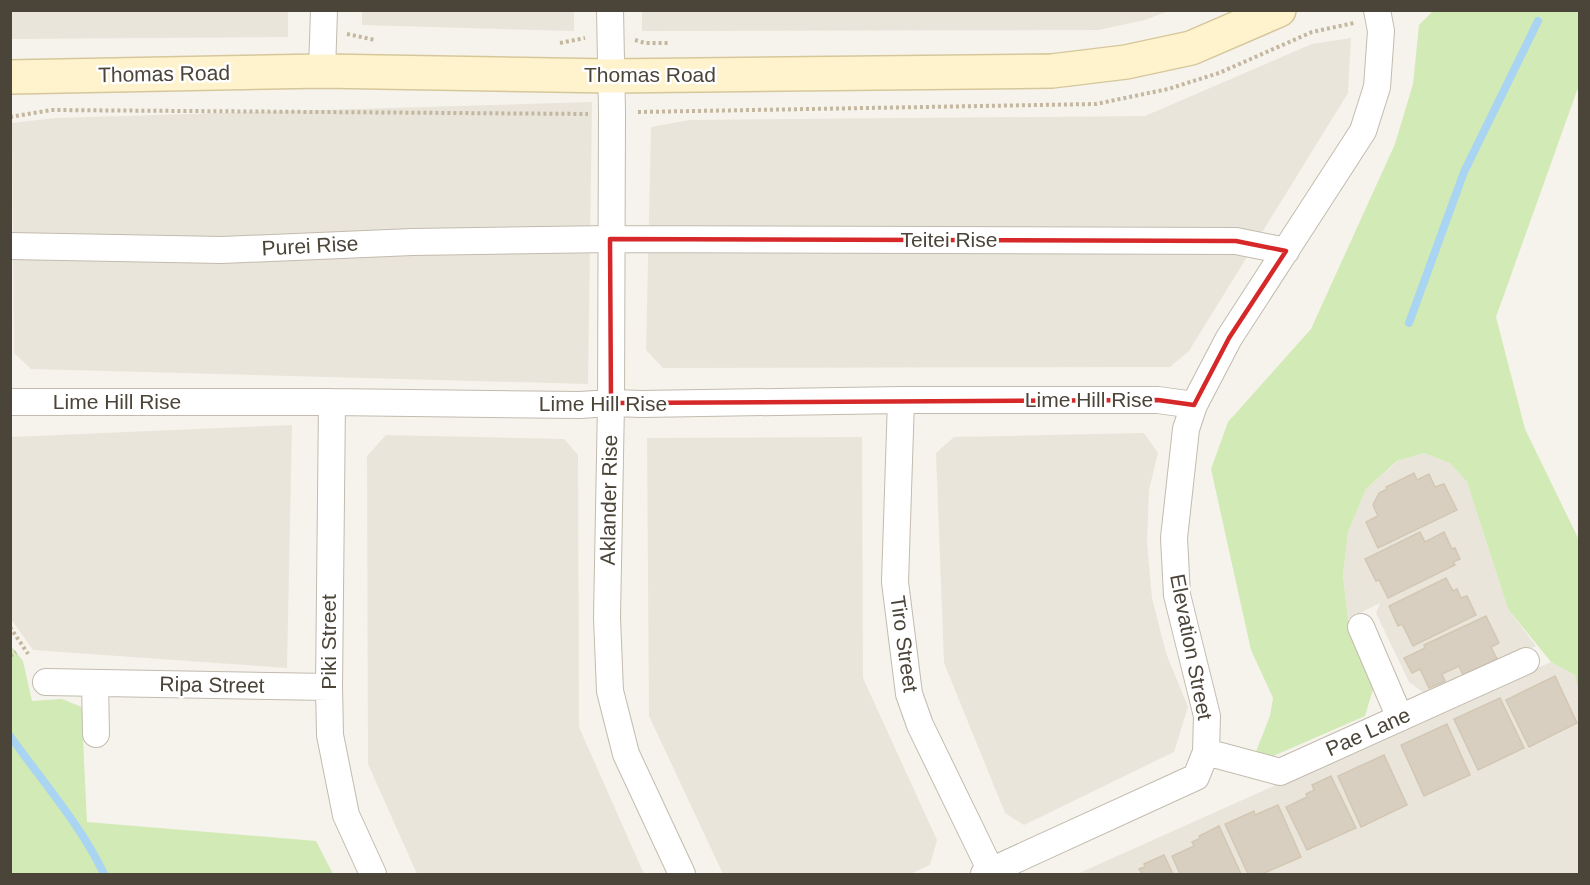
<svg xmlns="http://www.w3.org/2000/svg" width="1590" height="885" viewBox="0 0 1590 885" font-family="Arial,sans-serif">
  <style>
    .residential { fill: #eae5da }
    .green { fill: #d2eab5 }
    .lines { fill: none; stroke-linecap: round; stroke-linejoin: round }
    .stream { stroke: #a9d4f2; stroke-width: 8 }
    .building { fill: #d8cfc1; stroke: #d3c7b4; stroke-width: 1.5 }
    .street-casing { stroke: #c2bbae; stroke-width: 28 }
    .secondary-casing { stroke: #d6c79b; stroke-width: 36 }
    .path { stroke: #c4b79f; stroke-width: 4; stroke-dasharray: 3 3; stroke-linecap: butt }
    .street { stroke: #fff; stroke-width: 26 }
    .secondary { stroke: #fff3cd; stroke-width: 33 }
    .marked { fill: none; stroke: #d62828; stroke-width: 4.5; stroke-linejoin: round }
    .labels { text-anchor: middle; stroke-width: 5; stroke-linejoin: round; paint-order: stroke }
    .street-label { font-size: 21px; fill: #4b4439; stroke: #fff }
  </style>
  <rect width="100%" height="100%" fill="#f6f3ec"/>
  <path class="residential" d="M10 11H288V37L11 39Z
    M362 11H574V31L362 25Z
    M642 11V10L1169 11 1145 20 1098 30 642 31Z
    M1351 38 1348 93 1189 351 1170 367 663 368 646 350 651 127 689 120 1145 116 1312 44Z
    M592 102 588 384 31 369 14 353 12 123 55 118Z
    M292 425 287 668 33 650 11 619V437Z
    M1144 433 1158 453 1149 490 1147 543 1152 598 1166 653 1188 707 1174 752 1024 825 1005 813 944 663 936 453 954 437Z
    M386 435 564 439 578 455 579 727 644 874H417L368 764 367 456Z
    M862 437 863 678 937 840 930 865 910 874H723L649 716 647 438Z
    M1424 453 1450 463 1467 482 1508 609 1536 646 1428 696 1409 682 1376 613 1380 603 1348 619 1343 575 1348 532 1366 489 1398 461Z
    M1551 662 1575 675 1580 694 1579 874H1077Z"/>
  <path class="green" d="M1433 11H1579V85L1496 317 1525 429 1579 540V694L1575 675 1551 662 1508 609 1467 482 1450 463 1424 453 1397 461 1366 489 1348 532 1343 575 1348 619 1376 679 1365 716 1271 757 1255 754 1270 716 1273 698 1251 650 1211 469 1228 422 1311 329 1395 144 1413 84 1419 25Z
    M10 643 11 646 23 661 32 701 62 699 84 708 83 739 87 822 316 841 333 874H11Z"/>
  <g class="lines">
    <path class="stream" d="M1409 323 1464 172 1538 21
      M10 736C43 782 80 824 104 874"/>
  </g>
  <path class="building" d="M1414 473 1417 480 1429 474 1435 487 1444 484 1457 510 1378 548 1366 522 1378 516 1373 505 1379 493 1387 489 1386 487Z
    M1420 532 1425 542 1444 532 1452 549 1455 548 1460 559 1453 562 1455 565 1388 598 1379 580 1376 581 1365 559Z
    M1446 578 1453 591 1457 589 1461 598 1467 596 1476 615 1413 646 1402 624 1398 626 1389 606Z
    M1486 616 1499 643 1491 647 1497 659 1463 675 1459 666 1442 674 1445 681 1429 688 1420 669 1412 673 1404 658 1425 648 1424 645Z
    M1555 676 1577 723 1529 747 1506 700Z
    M1500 698 1524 748 1478 770 1454 719Z
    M1447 724 1470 775 1424 796 1401 745Z
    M1384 755 1407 805 1361 827 1338 776Z
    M1331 776 1356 828 1307 850 1286 807 1307 797 1306 794 1314 790 1312 785Z
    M1278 805 1301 857 1262 874H1248L1225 824 1254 811 1255 815Z
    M1219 826 1241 874H1180L1172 856 1194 846 1192 842 1200 838 1199 836Z
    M1164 855 1173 874H1142L1139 869 1145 867 1144 864Z"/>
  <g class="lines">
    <defs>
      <path id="street" d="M610 10 612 112 611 403 607 618 610 691 626 754 682 874
        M322 71 324 10
        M10 246 222 250 412 242 610 239 1236 241 1286 251
        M901 400 895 582 909 694 920 725 991 871
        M10 402H332L580 405 611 403 642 404 901 400H1158L1194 405
        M332 402 329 687 330 735 346 815 373 874
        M1361 627 1400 718
        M46 682 329 687
        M95 683 96 734
        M1206 752 1280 772 1526 661
        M984 874 1196 777 1206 752 1207 716 1177 595 1174 538 1186 429 1194 405 1229 338 1363 131 1377 87 1381 31 1377 10"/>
      <path id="secondary" d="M10 77 322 71 611 76 1052 71 1126 62 1191 48 1279 10"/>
    </defs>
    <use href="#street" class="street-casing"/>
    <use href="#secondary" class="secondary-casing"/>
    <path class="path" d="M347 34 375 40
      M635 40 645 43H669
      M560 43 585 38
      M638 112 1096 104 1168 89 1219 73 1312 32 1354 23
      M10 117 51 110 588 114
      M10 627 28 654
      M10 656 16 652"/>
    <use href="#street" class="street"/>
    <use href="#secondary" class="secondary"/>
  </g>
  <path class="marked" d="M610 239 1236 241 1286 251 1229 338 1194 405 1158 400 611 403Z"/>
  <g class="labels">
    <g class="street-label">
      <text transform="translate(164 74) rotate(-1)" y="7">Thomas Road</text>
      <text x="650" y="82">Thomas Road</text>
      <text x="949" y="247">Teitei Rise</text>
      <text transform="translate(310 246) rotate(-3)" y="7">Purei Rise</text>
      <text x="1089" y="407">Lime Hill Rise</text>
      <text x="117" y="409">Lime Hill Rise</text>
      <text x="603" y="411">Lime Hill Rise</text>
      <text transform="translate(609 500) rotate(-89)" y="7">Aklander Rise</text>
      <text transform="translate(329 642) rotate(-90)" y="7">Piki Street</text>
      <text transform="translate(904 644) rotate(82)" y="7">Tiro Street</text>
      <text transform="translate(1191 647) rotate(79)" y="7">Elevation Street</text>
      <text transform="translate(212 685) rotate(1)" y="7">Ripa Street</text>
      <text transform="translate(1368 732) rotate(-24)" y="7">Pae Lane</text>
    </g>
  </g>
  <rect width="1590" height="885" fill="none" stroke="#4b4439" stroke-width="24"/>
</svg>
